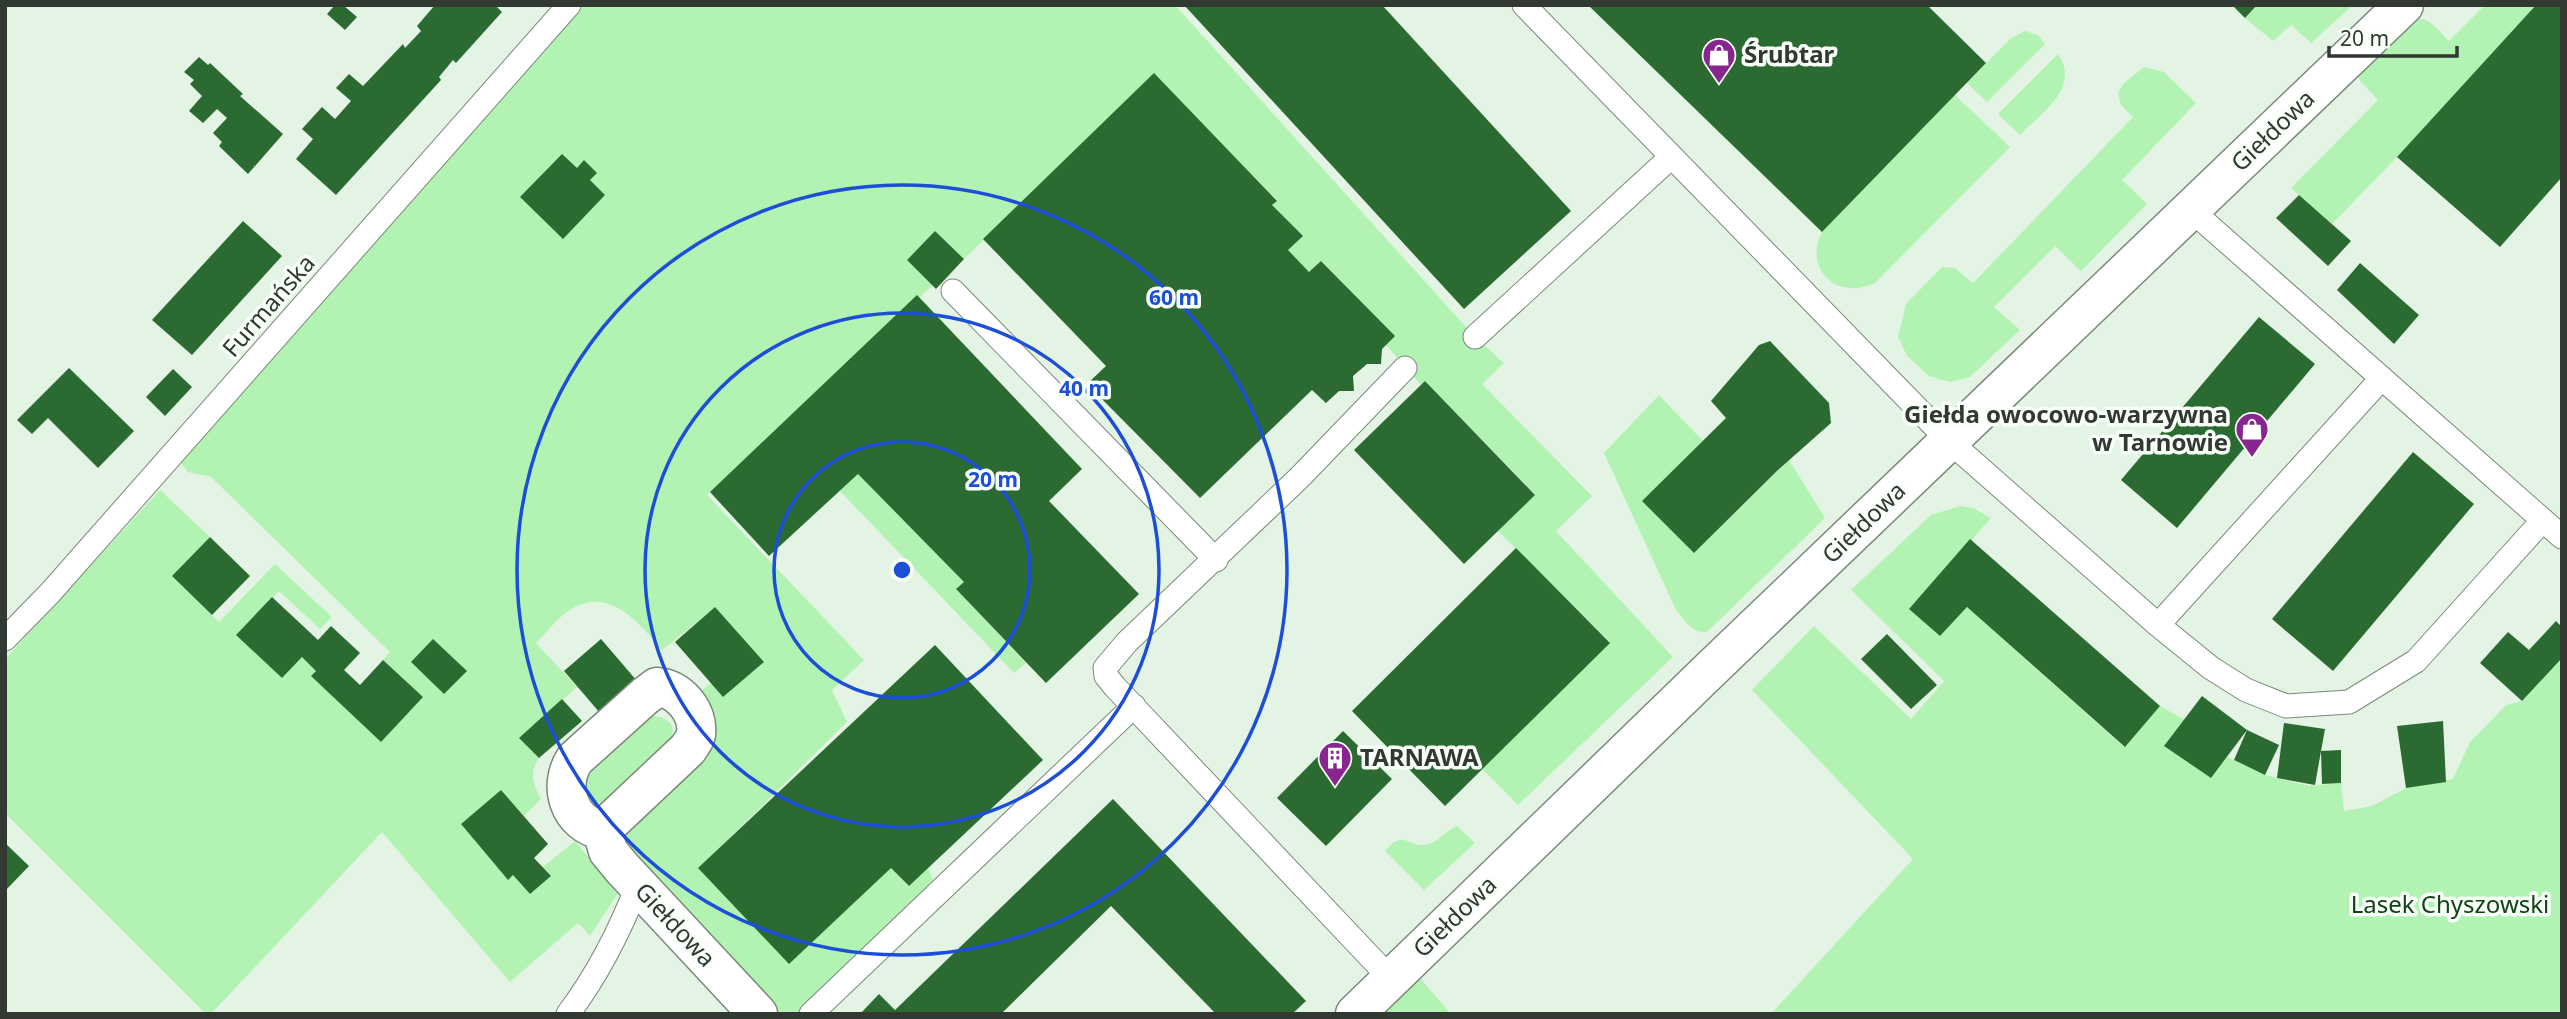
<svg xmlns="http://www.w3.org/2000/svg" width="2567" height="1019" viewBox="0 0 2567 1019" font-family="'Noto Sans',sans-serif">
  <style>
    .green { fill: #b2f3b4 }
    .building { fill: #2b6b31 }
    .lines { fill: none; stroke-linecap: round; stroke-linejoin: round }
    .service-casing { stroke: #7b897b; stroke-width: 25 }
    .minor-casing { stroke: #7b897b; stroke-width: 41 }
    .service { stroke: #fff; stroke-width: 23 }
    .minor { stroke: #fff; stroke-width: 38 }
    .ring { fill: none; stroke: #1d4ed8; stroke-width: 3.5 }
    .labels { text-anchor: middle; stroke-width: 7; stroke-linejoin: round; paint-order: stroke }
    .poi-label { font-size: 24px; font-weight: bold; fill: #323832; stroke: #f8fef8; text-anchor: start }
    .street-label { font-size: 24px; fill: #323832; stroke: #f8fef8 }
    .park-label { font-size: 24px; fill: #134118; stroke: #f8fef8 }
    .centre { fill: #1d4ed8; stroke: #f8fef8; stroke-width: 3.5 }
    .ring-label { font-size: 21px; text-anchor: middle; font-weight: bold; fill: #1d4ed8; stroke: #f8fef8; stroke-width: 7; stroke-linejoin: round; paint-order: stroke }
  </style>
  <rect width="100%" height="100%" fill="#e4f4e4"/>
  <path class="green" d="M577 5H1175L1475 337 1504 363 1482 384 1592 496 1556 531 1673 657 1518 805 1482 769 1610 642 1498 531 1535 494 1425 381 1421 385 1386 345 1394 336 1322 261 1309 272 1288 250 1302 236 1272 205 1277 200 1154 74 964 259 935 231 907 260 933 285 707 495 864 660 832 690 847 722 699 868H891L908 886 928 868 933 880 801 1014H749L616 840 683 776 696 694 712 683 723 697 763 663 715 608 662 650C638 622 607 583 567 612 555 620 546 634 536 643L577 687 519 738 539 758C529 773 533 784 541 799L524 816 501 790 461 824 507 879 513 875 530 894 550 876 543 867 575 841 618 893 590 936 578 923 510 982 382 832 211 1014H206L5 813V659L160 490 210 537 172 576 219 622 275 564 332 617 320 629 279 591 236 635 282 678 302 657 316 671 312 676 422 697 383 660 390 652 211 477 188 472 181 463Z
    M2257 5H2353L2311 43 2291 25 2273 41 2245 18Z
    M2485 5H2536L2397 157 2332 224 2291 188 2378 100 2361 82 2357 75 2412 20C2428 14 2439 31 2449 41Z
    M2025 31 2038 35 2045 44 1987 102 1967 83 2010 39Z
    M2058 54C2081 88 2042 112 2020 135L1998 114Z
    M2144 67 2164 72 2196 103 2122 180 2147 204 2081 271 2055 246 1994 307 2020 330 1970 377 1950 382 1929 376 1907 356 1898 337 1906 304 1942 267 1955 268 1973 283 2133 117 2121 105 2118 93 2123 84Z
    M1955 95 2010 147 1875 283C1837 301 1803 270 1822 232Z
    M1659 395 1703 441 1643 501 1694 553 1789 460 1825 518 1707 632C1693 635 1685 620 1676 610L1604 453Z
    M858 474 964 582 957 590 1026 663 1014 673 840 491Z
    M1960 506 1973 508 1991 518 1910 609 1940 636 1967 607 2124 747 2160 706 2185 720 2165 746 2211 778 2227 757 2265 775 2309 786 2341 783 2344 811 2372 806 2406 788 2453 779 2470 742 2506 705 2522 701 2562 658V1014H1771L1913 859 1752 690 1814 626 1911 719 1944 681 1851 590 1931 515Z
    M651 716C668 716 678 725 670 742L605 801 592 804 585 797 586 774Z
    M1457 826 1475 843 1424 890 1385 851C1405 827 1408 850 1429 844 1440 840 1447 830 1457 826Z
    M1420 978 1451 1014H1383L1420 979Z"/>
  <path class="building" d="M335 5H343L357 17 345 30 327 14Z
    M435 5H495L502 12 456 63 453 60 439 77 441 80 336 195 296 159 313 139 302 129 322 107 335 119 351 101 336 88 349 74 363 86 403 44 405 48 421 31 417 26Z
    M1184 5H1382L1571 211 1464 309Z
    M1588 5H1927L1986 63 1822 232Z
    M2232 5H2257L2245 18Z
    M2536 5H2562V177L2500 247 2397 157Z
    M199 57 208 65 210 63 243 94 240 96 283 134 248 174 219 146 222 142 213 133 227 118 217 109 203 123 189 111 202 96 190 84 194 80 184 72Z
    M1154 73 1277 201 1272 205 1303 236 1288 250 1309 272 1321 261 1395 336 1382 349 1381 364H1367L1353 376 1354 391H1339L1326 403 1312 390 1200 498 1087 384 1106 366 983 239Z
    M562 154 577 168 584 160 597 173 590 180 605 195 563 239 520 197Z
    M2299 195 2351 241 2328 266 2276 218Z
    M243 221 282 256 192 355 152 320Z
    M935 231 964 259 936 289 907 260Z
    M2360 263 2419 315 2394 344 2337 290Z
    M917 295 1082 469 1049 501 1139 594 1046 683 956 589 964 582 858 474 769 556 710 492Z
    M2259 317 2315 364 2177 528 2121 480Z
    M1770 341 1829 403 1831 423 1778 470 1694 553 1642 501 1726 418 1711 401 1759 345Z
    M69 368 134 431 98 468 48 418 32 434 17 420Z
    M173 369 192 387 165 416 146 397Z
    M1425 381 1535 495 1464 564 1354 450Z
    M2413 452 2474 504 2333 671 2272 619Z
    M210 537 250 576 212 615 172 576Z
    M1970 539 2160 706 2125 747 1967 607 1940 636 1909 609Z
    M1516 548 1610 643 1445 806 1352 711Z
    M272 597 318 640 331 626 360 653 344 670 360 685 383 660 423 697 381 742 311 676 316 671 302 657 282 678 236 635Z
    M715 607 764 662 723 697 675 642Z
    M2556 621 2562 627V658L2522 701 2480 663 2508 632 2529 650Z
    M1887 634 1937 685 1911 709 1861 659Z
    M433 639 467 671 444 694 411 662Z
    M601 639 637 681 600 713 564 671Z
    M935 645 1043 760 909 886 891 868 789 964 698 868Z
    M2202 696 2247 730 2211 778 2164 746Z
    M562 699 582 721 539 758 519 738Z
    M2443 721 2446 782 2406 788 2397 726Z
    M2284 723 2325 729 2321 751 2341 750V783L2322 784 2321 751 2315 785 2277 778Z
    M2247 730 2279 745 2265 775 2234 760Z
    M1343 731 1392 779 1326 846 1277 798Z
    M501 790 548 844 534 858 551 876 530 894 513 875 508 880 461 824Z
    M1113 799 1306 1001 1292 1014H1216L1111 906 1001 1014H860L879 994 895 1010Z
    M5 843 29 866 5 891Z"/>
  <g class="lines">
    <defs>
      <path id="service" d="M1524 5 1949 441 2158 625 2211 668 2246 690 2286 706 2349 702 2416 661 2543 520
        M2191 210 2562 537
        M953 291 1216 560
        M1475 337 1670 158
        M2158 625 2382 378
        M5 639 50 593 569 5
        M1391 979 1115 687 1106 676 1105 668 1127 642 1300 477 1405 368
        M568 1014C598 974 620 931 638 884
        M811 1014 1134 706"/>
      <path id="minor" d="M657 687C678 688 699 711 696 734 696 738 691 744 688 749L602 830C569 824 557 786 575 759L645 696Z
        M602 830 608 851 622 868 758 1014
        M1355 1014 1712 668 2404 5"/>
    </defs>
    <use href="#service" class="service-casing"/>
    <use href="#minor" class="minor-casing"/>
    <use href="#service" class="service"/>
    <use href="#minor" class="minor"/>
  </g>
  <g class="ring">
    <circle cx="902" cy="570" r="128"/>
    <circle cx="902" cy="570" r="257"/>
    <circle cx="902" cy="570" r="385"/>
  </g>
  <defs>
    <symbol id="shop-pin" viewBox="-11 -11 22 30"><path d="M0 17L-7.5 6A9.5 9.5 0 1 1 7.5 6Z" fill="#88268f" stroke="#f8fef8"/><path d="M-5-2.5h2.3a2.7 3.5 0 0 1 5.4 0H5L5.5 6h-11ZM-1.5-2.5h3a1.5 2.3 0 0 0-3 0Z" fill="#fff"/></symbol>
    <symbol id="building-pin" viewBox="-11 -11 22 30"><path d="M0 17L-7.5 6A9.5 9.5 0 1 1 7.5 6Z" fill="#88268f" stroke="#f8fef8"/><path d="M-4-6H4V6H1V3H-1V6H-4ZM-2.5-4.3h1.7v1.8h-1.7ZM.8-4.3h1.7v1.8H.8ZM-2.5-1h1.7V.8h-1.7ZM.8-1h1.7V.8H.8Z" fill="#fff"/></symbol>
  </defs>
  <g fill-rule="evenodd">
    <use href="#shop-pin" x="1700" y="36" width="38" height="52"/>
    <use href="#shop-pin" x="2233" y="410" width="38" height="52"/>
    <use href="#building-pin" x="1316" y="739" width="38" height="52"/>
  </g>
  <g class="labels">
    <g class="poi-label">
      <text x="1744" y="63">Śrubtar</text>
      <text x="2228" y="423" text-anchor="end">Giełda owocowo-warzywna<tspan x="2228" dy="28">w Tarnowie</tspan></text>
      <text x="1360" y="766">TARNAWA</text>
    </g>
    <g class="street-label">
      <text transform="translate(2273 131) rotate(-44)" y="8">Giełdowa</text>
      <text transform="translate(269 306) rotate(-49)" y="8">Furmańska</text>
      <text transform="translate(1864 523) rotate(-44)" y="8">Giełdowa</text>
      <text transform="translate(1455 917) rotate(-44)" y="8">Giełdowa</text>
      <text transform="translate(675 925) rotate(47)" y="8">Giełdowa</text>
    </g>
    <g class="park-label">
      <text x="2450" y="913">Lasek Chyszowski</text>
    </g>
  </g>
  <circle cx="902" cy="570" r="10" class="centre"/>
  <g class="ring-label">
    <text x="1174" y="305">60 m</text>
    <text x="1084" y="396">40 m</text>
    <text x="993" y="487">20 m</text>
  </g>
  <rect width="2567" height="1019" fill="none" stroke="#323832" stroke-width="14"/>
  <path d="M2329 46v10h128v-10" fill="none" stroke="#323832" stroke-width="3.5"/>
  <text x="2340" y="46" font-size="21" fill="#323832" stroke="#f8fef8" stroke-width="5" paint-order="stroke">20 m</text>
</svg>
